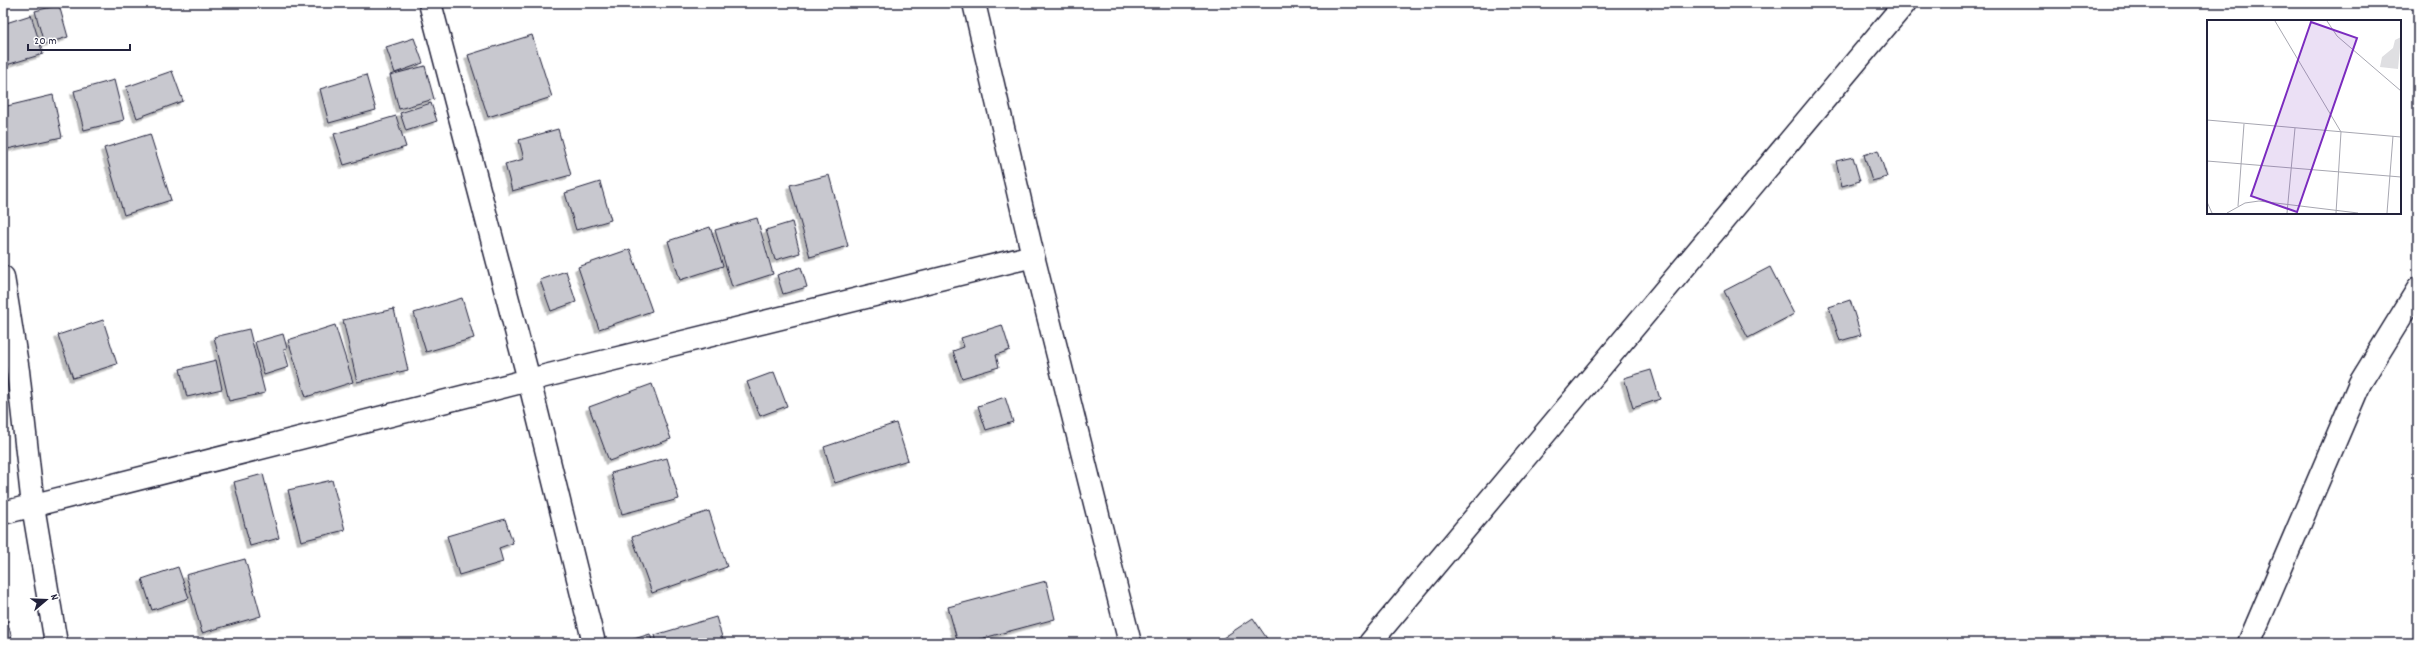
<svg xmlns="http://www.w3.org/2000/svg" width="2421" height="646" viewBox="0 0 2421 646" font-family="Dekko,sans-serif">
  <style>
    .building { fill: #c8c8cf; stroke: #22223b; filter: url(#shadow) }
    .lines { fill: none; stroke-linecap: round; stroke-linejoin: round }
    .minor-casing { stroke: #22223b; stroke-width: 25 }
    .minor { stroke: #fff; stroke-width: 22 }
    .inset-road { fill: none; stroke: #a7a7b1; stroke-width: 1 }
    .view { fill: #7b2cbf; fill-opacity: 0.15; stroke: #7b2cbf; stroke-width: 2 }
    .inset-edge { fill: none; stroke: #22223b; stroke-width: 2 }
  </style>
  <defs>
    <filter id="shadow"><feDropShadow dx="-3.5" dy="3.5" stdDeviation="0" flood-color="#0004"/></filter>
  </defs>
  <rect width="100%" height="100%" fill="#fff"/>
  <filter id="ink" filterUnits="userSpaceOnUse"><feTurbulence type="fractalNoise" baseFrequency=".025" numOctaves="2"/><feDisplacementMap in="SourceGraphic" scale="8" xChannelSelector="R" yChannelSelector="G"/><feConvolveMatrix kernelMatrix="1 2 1 2 8 2 1 2 1" color-interpolation-filters="sRGB"/></filter>
  <g filter="url(#ink)">
    <path class="building" d="M59 5 68 37 44 44 35 11Z
      M31 15 43 54 3 66V24Z
      M532 35 552 97 488 117 468 55Z
      M414 38 423 63 395 73 386 47Z
      M425 66 434 99 399 109 390 75Z
      M172 71 183 101 137 118 126 87Z
      M366 75 376 110 329 123 320 89Z
      M114 80 124 120 84 130 74 91Z
      M53 95 62 137 3 150V107Z
      M431 103 437 121 406 131 400 113Z
      M396 116 406 147 344 165 334 134Z
      M558 129 571 175 512 191 505 164 524 159 519 140Z
      M150 134 171 200 124 215 104 148Z
      M1878 150 1887 177 1872 181 1864 155Z
      M1853 157 1860 181 1842 186 1836 161Z
      M829 175 848 246 810 257 790 185Z
      M600 182 611 220 576 230 565 193Z
      M757 218 773 274 732 287 715 230Z
      M792 222 800 253 775 260 766 230Z
      M710 227 723 266 680 280 668 241Z
      M630 249 652 311 599 329 578 267Z
      M801 267 807 287 783 294 777 275Z
      M1770 267 1794 314 1748 338 1724 291Z
      M566 271 576 302 551 311 540 280Z
      M462 298 474 338 426 352 414 313Z
      M1850 300 1861 335 1840 341 1829 307Z
      M394 309 408 370 357 382 343 320Z
      M103 320 117 364 73 378 58 335Z
      M335 325 353 382 306 397 288 340Z
      M1002 325 1010 350 996 355 999 367 962 378 953 351 964 347 961 338Z
      M249 329 265 393 229 401 214 337Z
      M283 334 287 348 284 349 289 367 264 375 255 342Z
      M216 360 222 389 187 397 180 369Z
      M1651 370 1660 399 1633 408 1624 378Z
      M774 372 787 406 760 416 747 382Z
      M652 384 671 439 609 461 589 407Z
      M1005 397 1013 422 986 430 978 406Z
      M896 423 908 460 835 483 824 447Z
      M667 458 679 499 622 514 611 473Z
      M263 474 279 538 250 546 234 482Z
      M332 480 345 530 301 541 288 490Z
      M709 511 727 567 652 593 632 537Z
      M505 519 513 543 499 548 503 562 459 575 447 536Z
      M245 559 261 616 202 633 186 575Z
      M178 567 189 598 152 610 142 579Z
      M1046 581 1055 619 965 643H958L948 607Z
      M3 604 13 643H3Z
      M716 617 723 640 713 643H657L655 635Z
      M1253 618 1270 643H1222L1220 640Z
      M650 634 653 643H621Z"/>
    <g class="lines">
      <defs>
        <path id="minor" d="M430 3 529 380 594 643
          M974 3 1033 256 1130 643
          M3 277 18 371 33 506 56 643
          M3 513 529 380 1033 256
          M1370 643 1905 3
          M2249 643 2360 383 2418 289"/>
      </defs>
      <use href="#minor" class="minor-casing"/>
      <use href="#minor" class="minor"/>
    </g>
  </g>
  <g transform="translate(2207 20)">
    <rect width="194" height="194" fill="#fff"/>
    <path d="M194 17 191 49 173 47 175 37 186 28 188 20Z" fill="#dfdfe2"/>
    <path class="inset-road" d="M68 1 134 112 129 193M120 1 130 16 194 71M0 100 194 117M0 141 194 157M0 182 5 193M31 186 37 104M20 193 38 183 52 181 151 193M80 193 88 108M180 193 186 116"/>
    <path class="view" d="M104 2 150 18 90 192 44 176Z"/>
    <rect width="194" height="194" class="inset-edge"/>
  </g>
  <rect width="2421" height="646" fill="none" stroke="#fff" stroke-width="16"/>
  <rect x="8" y="8" width="2405" height="630" fill="none" stroke="#22223b" stroke-width="1.5" filter="url(#ink)"/>
  <g transform="translate(46 600) rotate(71)" stroke="#ffffff" stroke-width="3" paint-order="stroke">
  <path d="M0-3L7 15L0 10L-7 15Z" fill="#22223b"/>
  <text y="-6" font-size="11" font-weight="bold" text-anchor="middle" fill="#22223b">N</text>
  </g>
  <path d="M28 44v6h102v-6" fill="none" stroke="#22223b" stroke-width="2"/>
  <text x="34" y="44" font-size="12" fill="#22223b" stroke="#ffffff" stroke-width="3" paint-order="stroke">20 m</text>
</svg>
